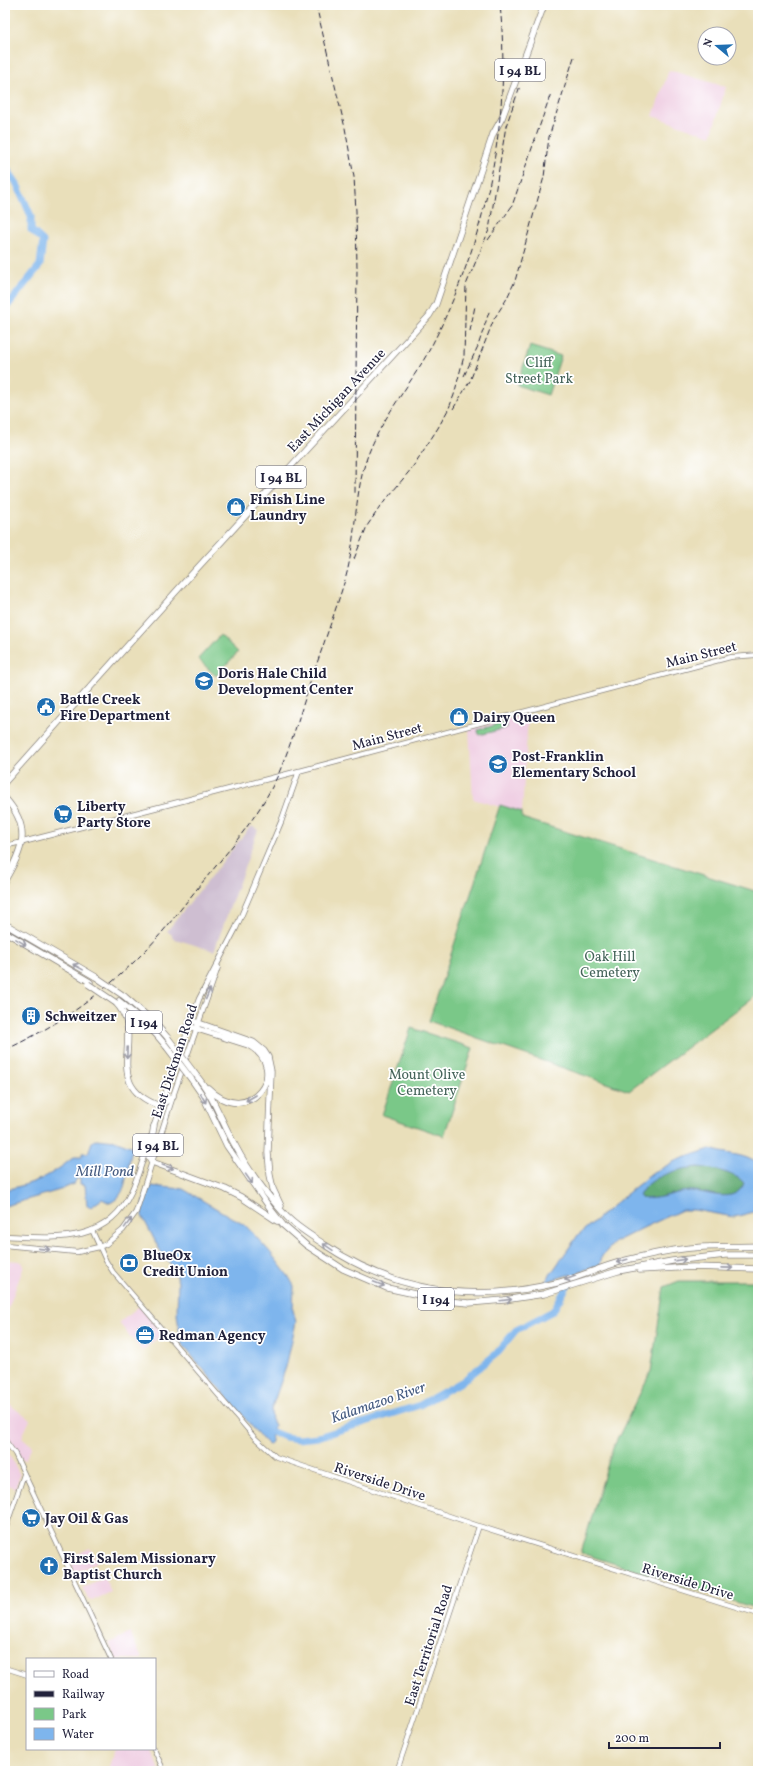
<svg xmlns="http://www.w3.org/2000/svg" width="763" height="1776" viewBox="0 0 763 1776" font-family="Vollkorn,serif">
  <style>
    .built { fill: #f0d0e4 }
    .industrial { fill: #cebed1 }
    .green { fill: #7ac888; stroke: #4e7562 }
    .forest { fill: #63ac74; stroke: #426758 }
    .water { fill: #7eb5ed; stroke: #506c94; fill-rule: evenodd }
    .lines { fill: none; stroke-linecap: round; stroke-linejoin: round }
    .river { stroke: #7eb5ed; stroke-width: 7 }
    .secondary-casing { stroke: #86807a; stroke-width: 5.5 }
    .primary-casing { stroke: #86807a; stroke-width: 6 }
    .highway-casing { stroke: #86807a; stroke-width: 7 }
    .secondary { stroke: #fff; stroke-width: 4 }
    .primary { stroke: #fff; stroke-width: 4.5 }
    .highway { stroke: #fff; stroke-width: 5.5 }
    .rail { stroke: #22223b; stroke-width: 1; stroke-dasharray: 6 3; stroke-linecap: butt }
    .highway-bridge-casing { stroke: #86807a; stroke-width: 7; stroke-linecap: butt }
    .highway-bridge { stroke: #fff; stroke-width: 5.5 }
    .oneway { stroke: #9c9ca7 }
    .labels { text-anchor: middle; stroke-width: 3.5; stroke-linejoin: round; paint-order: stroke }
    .shield { fill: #fff; stroke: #646476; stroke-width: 1 }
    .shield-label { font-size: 13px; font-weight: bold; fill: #22223b }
    .park-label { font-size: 14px; fill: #45645a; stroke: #fff }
    .street-label { font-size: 14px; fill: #22223b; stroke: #fff }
    .poi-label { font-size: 14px; font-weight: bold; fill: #22223b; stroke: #fff; text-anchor: start }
    .water-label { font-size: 15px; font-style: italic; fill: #475d82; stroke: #fff }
  </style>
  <rect width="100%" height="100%" fill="#fff"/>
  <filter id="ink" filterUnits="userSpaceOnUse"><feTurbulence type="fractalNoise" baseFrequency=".025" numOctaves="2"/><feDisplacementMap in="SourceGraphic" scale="8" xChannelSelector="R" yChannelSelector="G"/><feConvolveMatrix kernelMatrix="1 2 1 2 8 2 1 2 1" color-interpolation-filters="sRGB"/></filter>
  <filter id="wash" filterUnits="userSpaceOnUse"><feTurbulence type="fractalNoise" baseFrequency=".012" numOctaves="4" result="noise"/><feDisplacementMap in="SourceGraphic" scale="16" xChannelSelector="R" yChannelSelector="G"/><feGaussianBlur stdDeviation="0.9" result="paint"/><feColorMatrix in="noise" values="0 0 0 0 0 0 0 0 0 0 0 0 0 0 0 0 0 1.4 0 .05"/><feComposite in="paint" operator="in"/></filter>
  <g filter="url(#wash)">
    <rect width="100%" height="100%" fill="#e9dfba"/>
    <path class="built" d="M669 70 726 87 711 136 653 116Z
      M524 715 528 717 522 812 501 805 500 807 473 799 469 729Z
      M5 1260 19 1261 22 1262 24 1266 5 1317Z
      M139 1306 163 1334 142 1351 119 1323Z
      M9 1404 30 1420 22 1437 32 1446 25 1460 21 1459 12 1443 5 1435V1409Z
      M5 1446 20 1475 16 1488 5 1484Z
      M90 1548 97 1562 75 1573 69 1558Z
      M104 1577 111 1592 92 1601 89 1600 82 1588Z
      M130 1633 142 1659H116L109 1643Z
      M115 1749H150L160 1771H115L108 1769Z"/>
    <path class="industrial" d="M251 826 258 830 214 951 172 938V935L167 931Z"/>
    <path class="green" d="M530 346 561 356 548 395 517 385Z
      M220 635 238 652 216 676 198 659Z
      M506 722 507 728 479 735 478 730Z
      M500 805 522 812V818L758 892V994L629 1091 429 1021Z
      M411 1028 473 1048 444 1136 382 1115Z
      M679 1281H758V1609L581 1553 612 1450 651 1371 664 1287Z"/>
    <path class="forest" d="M699 1167C711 1168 737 1173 744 1183 742 1190 737 1193 731 1195 718 1198 703 1191 690 1191 673 1192 657 1201 641 1198L639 1196C649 1175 679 1168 699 1167Z"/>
    <path class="water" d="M96 1139 117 1141 133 1147C131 1154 129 1161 128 1169 125 1182 125 1196 110 1203L102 1199 91 1207 87 1206 85 1185 80 1184V1179L77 1178 74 1184 60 1190 5 1206V1190C37 1182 48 1178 74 1157H82V1153H88L92 1142Z
      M710 1149C727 1155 744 1153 758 1164V1211L734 1217 694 1210H682L645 1227 615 1242 602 1256 600 1265 545 1282 578 1235 635 1187 653 1173 677 1160ZM699 1167C710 1168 737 1173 744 1183 742 1190 737 1193 731 1195 718 1198 703 1191 690 1191 673 1192 658 1201 641 1198L639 1196C648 1176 680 1168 699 1167Z
      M151 1186 183 1189 246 1226 270 1252 289 1277 294 1286 293 1310 296 1322 286 1367 271 1410 272 1422 274 1425 270 1445 267 1444 264 1441 181 1343 177 1314 178 1282 174 1268 163 1256 142 1216V1207L148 1191Z"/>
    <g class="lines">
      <path class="river" d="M5 166 16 182 31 216V230L43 241 40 265 5 309
        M265 1429 285 1437 298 1439 318 1437 420 1405 463 1381 496 1354 516 1330 553 1311 579 1265"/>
    </g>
  </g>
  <g filter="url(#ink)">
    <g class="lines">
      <defs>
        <path id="secondary" d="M299 771 731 657 758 655
          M5 846 22 842
          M92 1230 106 1261 113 1272 255 1438 276 1457 479 1526 758 1614
          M5 1440 15 1454 111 1659
          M5 1530 24 1474
          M5 1668 27 1675
          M154 1749 164 1771
          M397 1771 479 1526"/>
        <path id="primary" d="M23 842 299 771
          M153 1128 199 999 236 928 254 886 281 822 299 771
          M5 1236C53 1238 107 1245 131 1192 139 1175 144 1155 150 1137
          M5 1245 77 1252 99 1247 106 1244 123 1230 136 1212 173 1096 218 967"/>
        <path id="highway" d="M5 782 190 576 429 316 436 304 493 134 502 118 544 5
          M5 798C32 828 23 849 5 880
          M5 924 96 977
          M5 932 90 982
          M124 996 154 1022 168 1038
          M119 1001C136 1015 152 1028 166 1046
          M116 1003C148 1036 98 1084 160 1106L173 1096
          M190 1020 253 1042 264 1051 268 1057 271 1071 268 1153 270 1175 273 1189 281 1206
          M188 1026 248 1045C293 1069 249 1130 208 1088
          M195 1074C213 1094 222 1123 236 1147 249 1172 268 1196 287 1217 298 1228 312 1236 325 1245 395 1292 470 1303 552 1284 580 1278 606 1264 635 1258 655 1253 684 1248 704 1247 722 1246 740 1247 758 1246
          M192 1080 203 1096 227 1146 272 1211 283 1225 306 1245 343 1269 387 1288 447 1301 469 1303 504 1300 544 1294 618 1271 672 1261 725 1255H758
          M154 1126 149 1154V1157L152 1162 225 1189 241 1197 277 1221
          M640 1270 693 1267 758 1269"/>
      </defs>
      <use href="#secondary" class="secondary-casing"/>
      <use href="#primary" class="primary-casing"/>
      <use href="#highway" class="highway-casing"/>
      <use href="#secondary" class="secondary"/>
      <use href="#primary" class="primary"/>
      <use href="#highway" class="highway"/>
      <path class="rail" d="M316 5 345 128 354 177 356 211 357 268 355 493
        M488 240 512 206 551 93
        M470 331 475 306
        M464 376 478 346 490 309
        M453 409 470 381 494 319 506 300 515 281 544 177 549 137 574 57
        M354 559 367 526 380 507 412 468 438 428 449 408 454 395 464 356 466 285 489 230 506 126 520 86
        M5 1050C57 1026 103 994 143 953 164 932 182 907 201 884 230 849 259 816 278 775 291 745 300 714 310 683 322 649 334 615 345 580 357 539 353 495 368 455 383 415 413 382 432 345 485 241 512 122 500 5"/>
      <defs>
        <path id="highway-bridge" d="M96 977 124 996
          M88 984 116 1003
          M168 1038 195 1074
          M166 1046 192 1080"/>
      </defs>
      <use href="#highway-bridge" class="highway-bridge-casing"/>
      <use href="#highway-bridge" class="highway-bridge"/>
    </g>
    <defs><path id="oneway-shaft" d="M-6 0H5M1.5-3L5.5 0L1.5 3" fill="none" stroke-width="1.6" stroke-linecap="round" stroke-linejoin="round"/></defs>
    <g class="oneway">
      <use href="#oneway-shaft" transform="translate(21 942) rotate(31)"/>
      <use href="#oneway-shaft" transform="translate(78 967) rotate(-151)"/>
      <use href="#oneway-shaft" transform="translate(208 994) rotate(-68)"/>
      <use href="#oneway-shaft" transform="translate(127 1053) rotate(92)"/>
      <use href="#oneway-shaft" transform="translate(203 1098) rotate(61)"/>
      <use href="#oneway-shaft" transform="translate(251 1098) rotate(150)"/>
      <use href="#oneway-shaft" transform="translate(168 1167) rotate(19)"/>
      <use href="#oneway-shaft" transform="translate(249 1179) rotate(55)"/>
      <use href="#oneway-shaft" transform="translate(128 1223) rotate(-54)"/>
      <use href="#oneway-shaft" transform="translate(328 1247) rotate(-146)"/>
      <use href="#oneway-shaft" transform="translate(44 1249) rotate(6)"/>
      <use href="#oneway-shaft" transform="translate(680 1260) rotate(-8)"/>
      <use href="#oneway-shaft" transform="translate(622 1261) rotate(164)"/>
      <use href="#oneway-shaft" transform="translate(727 1268) rotate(1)"/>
      <use href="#oneway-shaft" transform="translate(570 1278) rotate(160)"/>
      <use href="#oneway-shaft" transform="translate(379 1284) rotate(21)"/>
      <use href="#oneway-shaft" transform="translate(506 1300) rotate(-7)"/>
    </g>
  </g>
  <defs>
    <symbol id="shop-disc" viewBox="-11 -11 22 22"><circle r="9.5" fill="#1f6fb2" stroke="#fff"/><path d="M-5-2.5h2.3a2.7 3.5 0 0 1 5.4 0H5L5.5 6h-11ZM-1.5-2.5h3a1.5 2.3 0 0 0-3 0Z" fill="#fff"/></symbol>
    <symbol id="school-disc" viewBox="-11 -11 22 22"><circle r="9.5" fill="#1f6fb2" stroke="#fff"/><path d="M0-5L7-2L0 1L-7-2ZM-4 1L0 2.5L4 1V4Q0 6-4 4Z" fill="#fff"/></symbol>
    <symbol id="civic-disc" viewBox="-11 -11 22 22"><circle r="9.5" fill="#1f6fb2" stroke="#fff"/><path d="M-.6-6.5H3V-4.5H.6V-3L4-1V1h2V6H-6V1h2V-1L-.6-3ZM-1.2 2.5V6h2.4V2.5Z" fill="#fff"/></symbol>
    <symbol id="supermarket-disc" viewBox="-11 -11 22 22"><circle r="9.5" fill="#1f6fb2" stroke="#fff"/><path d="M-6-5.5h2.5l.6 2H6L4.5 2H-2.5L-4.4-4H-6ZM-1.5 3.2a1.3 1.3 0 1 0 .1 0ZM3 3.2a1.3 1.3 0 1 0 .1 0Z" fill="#fff"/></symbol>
    <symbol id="building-disc" viewBox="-11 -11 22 22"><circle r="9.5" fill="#1f6fb2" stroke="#fff"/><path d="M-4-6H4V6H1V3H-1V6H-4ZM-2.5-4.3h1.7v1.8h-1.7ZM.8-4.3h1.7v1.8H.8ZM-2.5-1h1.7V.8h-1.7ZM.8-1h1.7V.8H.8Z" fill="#fff"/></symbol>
    <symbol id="bank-disc" viewBox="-11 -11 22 22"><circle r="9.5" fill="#1f6fb2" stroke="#fff"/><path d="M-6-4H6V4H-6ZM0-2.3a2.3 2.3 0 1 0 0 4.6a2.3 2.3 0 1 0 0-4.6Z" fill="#fff"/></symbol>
    <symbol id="office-disc" viewBox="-11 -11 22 22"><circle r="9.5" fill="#1f6fb2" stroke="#fff"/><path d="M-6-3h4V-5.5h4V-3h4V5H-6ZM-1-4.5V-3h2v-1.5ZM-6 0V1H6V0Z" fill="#fff"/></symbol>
    <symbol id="church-disc" viewBox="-11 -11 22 22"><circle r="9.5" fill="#1f6fb2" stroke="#fff"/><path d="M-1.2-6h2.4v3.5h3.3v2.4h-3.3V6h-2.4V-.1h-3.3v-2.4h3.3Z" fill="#fff"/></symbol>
  </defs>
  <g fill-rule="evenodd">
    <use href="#shop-disc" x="225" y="496" width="22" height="22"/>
    <use href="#school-disc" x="193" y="670" width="22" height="22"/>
    <use href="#civic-disc" x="35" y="696" width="22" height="22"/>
    <use href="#shop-disc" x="448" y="706" width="22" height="22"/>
    <use href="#school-disc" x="487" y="753" width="22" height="22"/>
    <use href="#supermarket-disc" x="52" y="803" width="22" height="22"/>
    <use href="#building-disc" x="20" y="1005" width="22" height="22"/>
    <use href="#bank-disc" x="118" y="1252" width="22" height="22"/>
    <use href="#office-disc" x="134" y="1324" width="22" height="22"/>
    <use href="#supermarket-disc" x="20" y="1507" width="22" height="22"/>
    <use href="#church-disc" x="38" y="1555" width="22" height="22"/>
  </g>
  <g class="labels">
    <g class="shield">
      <rect x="495" y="59" width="50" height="22" rx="3"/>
      <rect x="256" y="466" width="50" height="22" rx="3"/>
      <rect x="126" y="1011" width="36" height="22" rx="3"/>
      <rect x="133" y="1134" width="50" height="22" rx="3"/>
      <rect x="418" y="1288" width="36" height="22" rx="3"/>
    </g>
    <g class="shield-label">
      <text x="520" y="75">I 94 BL</text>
      <text x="281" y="482">I 94 BL</text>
      <text x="144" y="1027">I 194</text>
      <text x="158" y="1150">I 94 BL</text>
      <text x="436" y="1304">I 194</text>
    </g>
    <g class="park-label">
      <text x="539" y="367">Cliff<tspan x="539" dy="16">Street Park</tspan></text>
      <text x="610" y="961">Oak Hill<tspan x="610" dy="16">Cemetery</tspan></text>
      <text x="427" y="1079">Mount Olive<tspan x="427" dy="16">Cemetery</tspan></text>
    </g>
    <g class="street-label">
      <text transform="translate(336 400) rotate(-47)" y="5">East Michigan Avenue</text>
      <text transform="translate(701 654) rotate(-14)" y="5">Main Street</text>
      <text transform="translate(387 736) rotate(-15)" y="5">Main Street</text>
      <text transform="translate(174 1061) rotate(-72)" y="5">East Dickman Road</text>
      <text transform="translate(380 1481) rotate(18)" y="5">Riverside Drive</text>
      <text transform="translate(688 1581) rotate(17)" y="5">Riverside Drive</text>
      <text transform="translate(428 1645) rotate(-72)" y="5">East Territorial Road</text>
    </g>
    <g class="poi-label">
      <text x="250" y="504">Finish Line<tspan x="250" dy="16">Laundry</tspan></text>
      <text x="218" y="678">Doris Hale Child<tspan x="218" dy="16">Development Center</tspan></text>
      <text x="60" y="704">Battle Creek<tspan x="60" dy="16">Fire Department</tspan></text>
      <text x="473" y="722">Dairy Queen</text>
      <text x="512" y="761">Post-Franklin<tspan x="512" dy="16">Elementary School</tspan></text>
      <text x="77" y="811">Liberty<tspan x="77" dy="16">Party Store</tspan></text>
      <text x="45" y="1021">Schweitzer</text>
      <text x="143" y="1260">BlueOx<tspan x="143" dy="16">Credit Union</tspan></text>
      <text x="159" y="1340">Redman Agency</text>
      <text x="45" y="1523">Jay Oil &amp; Gas</text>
      <text x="63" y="1563">First Salem Missionary<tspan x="63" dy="16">Baptist Church</tspan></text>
    </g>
    <g class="water-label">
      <text x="105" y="1176">Mill Pond</text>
      <text transform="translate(378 1402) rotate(-19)" y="5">Kalamazoo River</text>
    </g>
  </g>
  <rect width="763" height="1776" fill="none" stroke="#fff" stroke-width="20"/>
  <rect x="26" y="1658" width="130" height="92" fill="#ffffff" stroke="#a7a7b1"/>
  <rect x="34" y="1671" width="20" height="6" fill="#ffffff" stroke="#a7a7b1"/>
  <text x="62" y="1678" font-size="12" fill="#22223b">Road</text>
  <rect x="34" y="1691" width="20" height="6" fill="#22223b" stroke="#a7a7b1"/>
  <text x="62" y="1698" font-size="12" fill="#22223b">Railway</text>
  <rect x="34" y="1708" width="20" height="12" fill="#7ac888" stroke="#a7a7b1"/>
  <text x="62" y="1718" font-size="12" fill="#22223b">Park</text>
  <rect x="34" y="1728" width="20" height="12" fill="#7eb5ed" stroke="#a7a7b1"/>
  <text x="62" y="1738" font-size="12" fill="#22223b">Water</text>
  <g transform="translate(717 46) rotate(289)"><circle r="19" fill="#ffffff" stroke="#a7a7b1"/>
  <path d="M0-3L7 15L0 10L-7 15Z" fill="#1f6fb2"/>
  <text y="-6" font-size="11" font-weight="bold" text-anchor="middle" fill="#22223b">N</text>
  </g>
  <path d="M609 1742v6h111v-6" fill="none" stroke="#22223b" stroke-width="2"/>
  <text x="615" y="1742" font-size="12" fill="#22223b" stroke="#ffffff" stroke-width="3" paint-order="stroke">200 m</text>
</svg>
